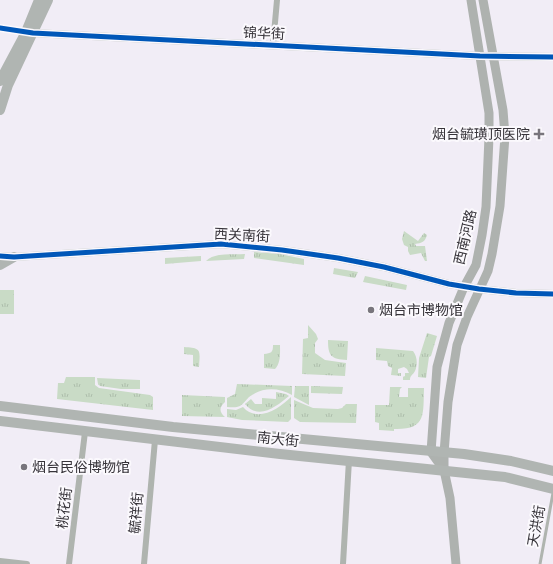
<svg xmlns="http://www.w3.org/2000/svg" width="553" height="564" viewBox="0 0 553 564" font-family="Raleway,'Noto Sans SC',sans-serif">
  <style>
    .grass { fill: url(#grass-tufts) }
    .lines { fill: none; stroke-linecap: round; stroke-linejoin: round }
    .service { stroke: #afb4af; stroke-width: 3 }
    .minor { stroke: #afb4af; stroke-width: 6 }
    .tertiary { stroke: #afb4af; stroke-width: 8 }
    .secondary { stroke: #aeb2af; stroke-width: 9 }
    .primary { stroke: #b0b5b2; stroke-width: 10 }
    .cycleway-casing { stroke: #fbf9fd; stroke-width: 8 }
    .cycleway { stroke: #0057b8; stroke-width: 5 }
    .poi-dot { fill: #78757c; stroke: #fbf9fd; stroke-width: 1.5 }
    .labels { text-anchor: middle; stroke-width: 4; stroke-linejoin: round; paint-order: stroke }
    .street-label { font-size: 14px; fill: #37343a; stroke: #fbf9fd }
    .poi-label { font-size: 14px; fill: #37343a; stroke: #fbf9fd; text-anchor: start }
  </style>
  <defs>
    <pattern id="grass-tufts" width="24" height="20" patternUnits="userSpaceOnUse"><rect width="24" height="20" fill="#c9dbc6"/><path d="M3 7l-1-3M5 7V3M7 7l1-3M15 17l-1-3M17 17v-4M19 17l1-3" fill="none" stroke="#adbdab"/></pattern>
  </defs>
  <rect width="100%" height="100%" fill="#f1edf6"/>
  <path class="grass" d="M404 231 418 241 424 233 427 235C425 242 422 243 415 244L416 246H425L427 261H425L421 253 410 255 408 251V247L404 245 402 239Z
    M254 252 280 254 304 259V265L254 258Z
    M245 254 244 259 206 261C215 252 232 255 245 254Z
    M201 256V261L165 264V258Z
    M334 268 358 272 355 278 333 274Z
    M365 276 407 285 406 290 363 282Z
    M0 290H14V314H0Z
    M308 325 316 334 318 339 315 343V353L325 360 346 363 345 376 302 374 303 339 308 338Z
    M427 333 437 336 431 356 429 357 426 378 418 377 419 358Z
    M328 340 348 341 347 360C331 359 328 356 328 340Z
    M273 345H280C280 353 281 363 275 369L264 368V354C271 353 273 353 273 345Z
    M184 347C202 348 200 350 199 367L193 366V355L184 354Z
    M376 348 413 351C417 356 418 364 415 371 413 375 410 375 410 380H403V377L405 376V373H409L407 369 404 367 398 369V373H401V376L391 375 392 368 388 366 387 361 376 360Z
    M66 377H95V385L99 388 150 395 153 397V410L57 399 58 383H64Z
    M97 378 140 380V389H121L100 386 98 384Z
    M237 384 292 386V395C278 387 262 387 249 397 246 400 243 404 240 406 236 408 231 407 227 407V398L235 394Z
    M295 386H309V405L294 397Z
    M311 386 343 387 342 394 311 393Z
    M390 387H402L400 389 399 397H408V388H424C423 414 427 430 394 429V431L379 430V423L375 422V405H389Z
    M276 392 286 394 289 396C277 406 259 421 245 404L251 399 255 404H262V398L276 399Z
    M182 395 225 397V402C219 407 219 412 225 417L182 416Z
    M291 397V419L288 422 242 420 227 417V409L236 410 243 407C257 423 279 409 291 397Z
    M294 400 313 408 338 409 342 408 346 404H357L356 423 300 422 294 418Z"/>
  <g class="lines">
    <path class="service" d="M540 564 553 493"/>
    <path class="minor" d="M0 28 28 32
      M273 45 277 0
      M0 561 27 564
      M69 564 85 432
      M144 564 155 440
      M343 564 349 460"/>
    <path class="tertiary" d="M33 33 480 56 553 57
      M0 256 14 257 221 244 282 250 338 258 384 267 449 284 479 289 516 293 553 294"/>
    <path class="secondary" d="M444 470 431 452 437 367 449 323 464 287 476 265 482 235 486 207 489 137V113L471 0
      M456 564 450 498 444 470V453L448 402 457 345 467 317 488 271 492 254 500 206 505 136 503 110 483 0"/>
    <path class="primary" d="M0 81 26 32 39 0
      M0 110 8 85 48 0
      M0 265 14 257
      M0 406 173 427 464 454 511 461 553 471
      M0 421 280 454 505 477 553 489"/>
    <defs>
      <path id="cycleway" d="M0 28 33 33 480 56 553 57
        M0 256 14 257 221 244 282 250 338 258 384 267 449 284 479 289 516 293 553 294"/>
    </defs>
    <use href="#cycleway" class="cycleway-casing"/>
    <use href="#cycleway" class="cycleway"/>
  </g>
  <g class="poi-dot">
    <path d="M537 128h4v4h4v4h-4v4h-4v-4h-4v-4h4z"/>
    <circle cx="371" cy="310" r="4"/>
    <circle cx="24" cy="467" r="4"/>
  </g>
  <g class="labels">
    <g class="street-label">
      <text transform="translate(264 33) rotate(3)" y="5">锦华街</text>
      <text transform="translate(242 235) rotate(3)" y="5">西关南街</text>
      <text transform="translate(465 237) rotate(-77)" y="5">西南河路</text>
      <text transform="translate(278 439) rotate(6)" y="5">南大街</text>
      <text transform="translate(64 508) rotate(-83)" y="5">桃花街</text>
      <text transform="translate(136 513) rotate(-85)" y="5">毓祥街</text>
      <text transform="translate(536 526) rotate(-80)" y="5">天洪街</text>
    </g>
    <g class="poi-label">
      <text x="530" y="139" text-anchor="end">烟台毓璜顶医院</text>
      <text x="379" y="315">烟台市博物馆</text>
      <text x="32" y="472">烟台民俗博物馆</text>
    </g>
  </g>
</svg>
